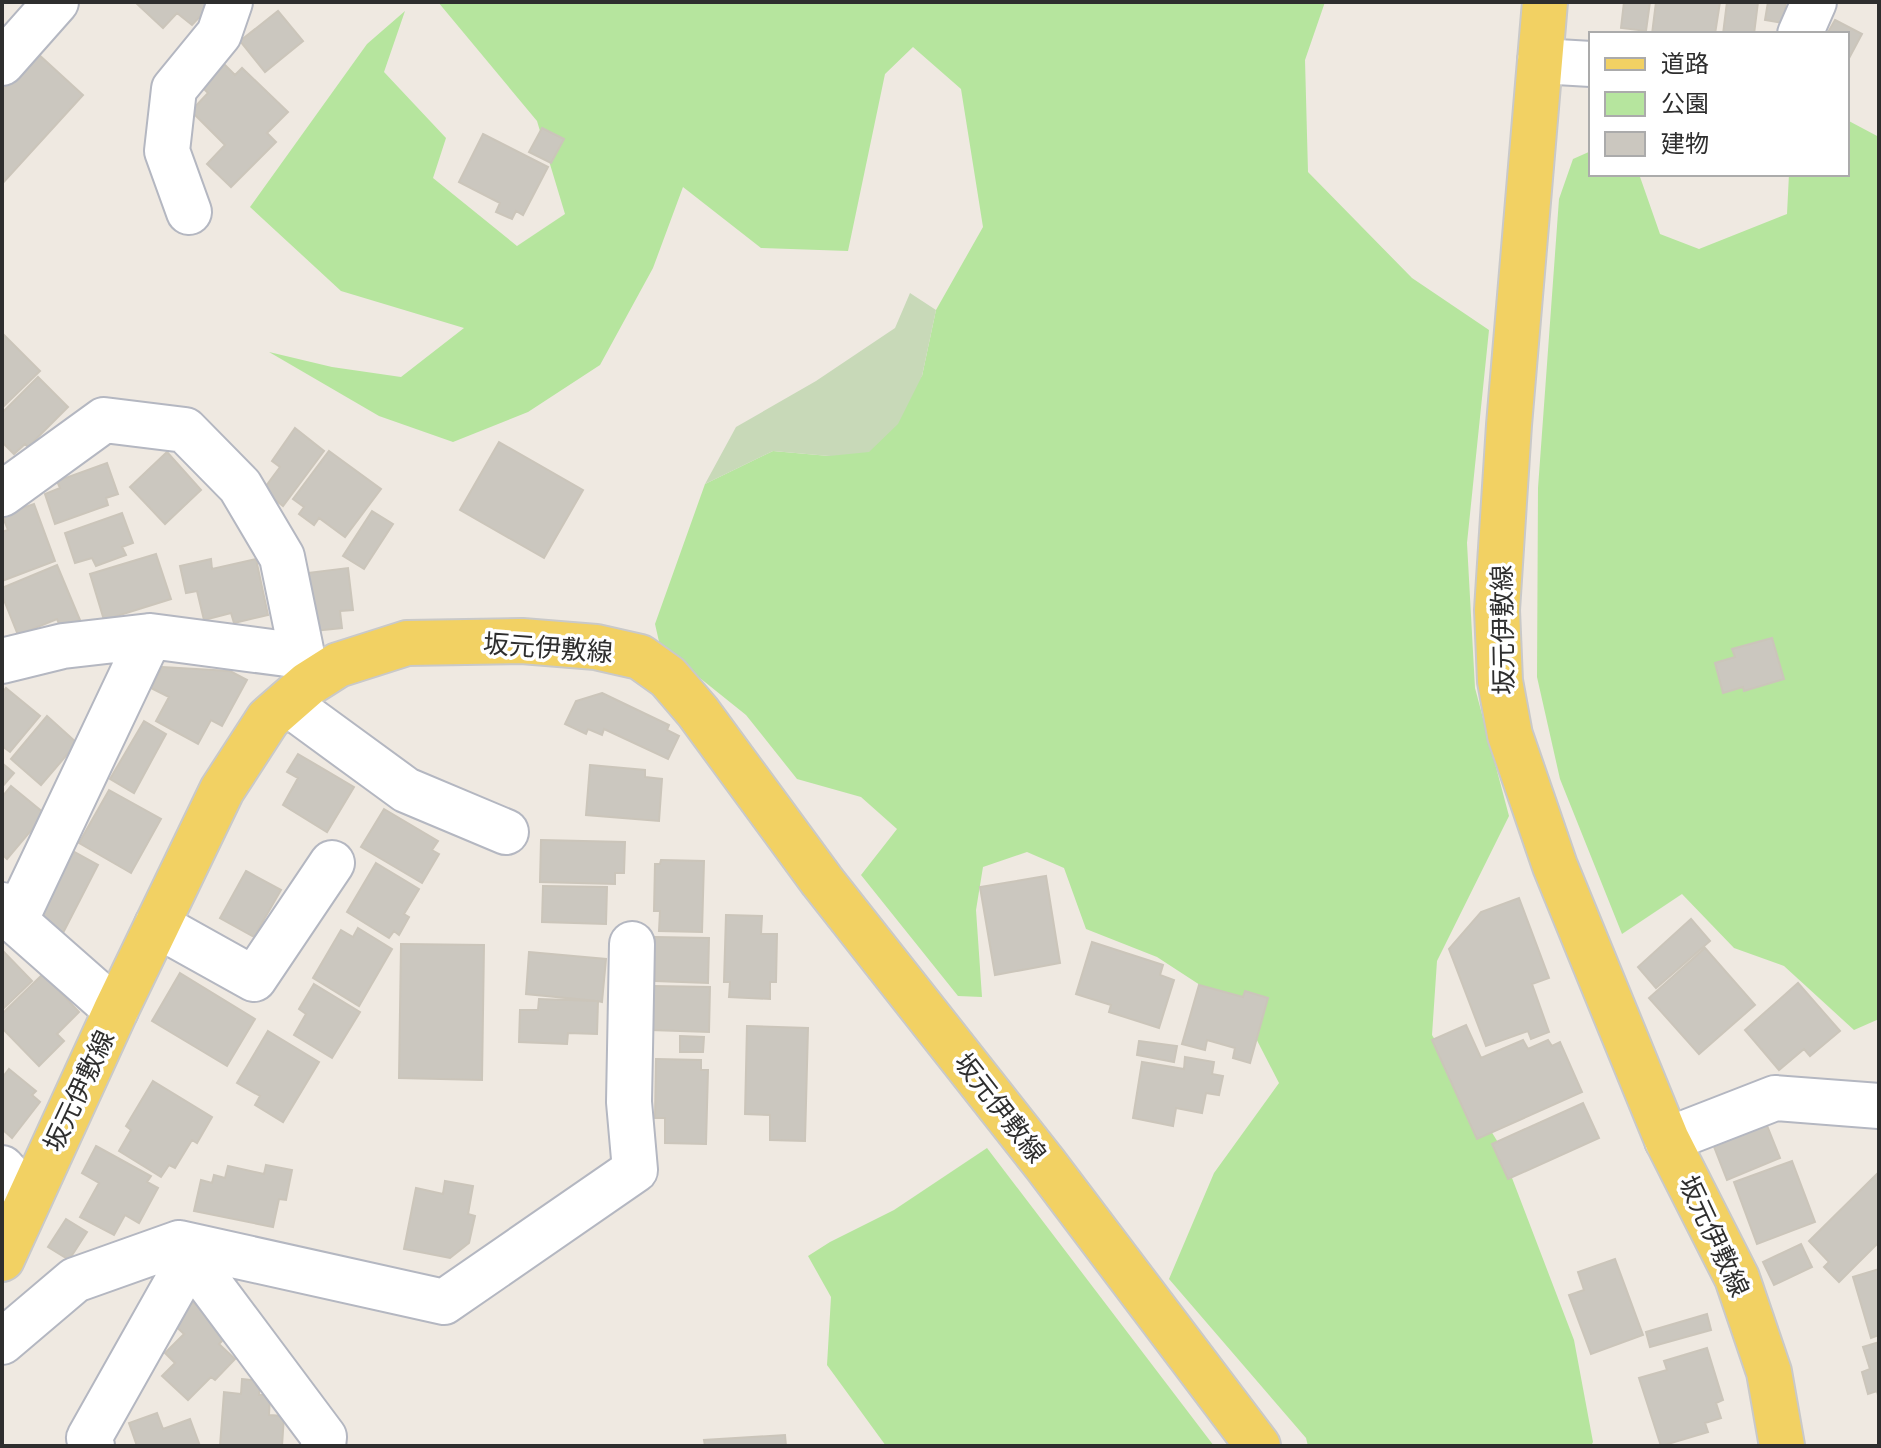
<svg xmlns="http://www.w3.org/2000/svg" width="1881" height="1448" viewBox="0 0 1881 1448" font-family="Arial,'Noto Sans JP',sans-serif">
  <style>
    .green { fill: #b6e59e }
    .cemetery { fill: #c8d9b8 }
    .building { fill: #cbc7bf; stroke: #cbc5ba; stroke-width: 2 }
    .lines { fill: none; stroke-linecap: round; stroke-linejoin: round }
    .minor-casing { stroke: #b4b7c1; stroke-width: 48 }
    .major-casing { stroke: #c9c9c9; stroke-width: 48 }
    .minor { stroke: #fff; stroke-width: 44 }
    .major { stroke: #f2d163; stroke-width: 44 }
    .labels { text-anchor: middle; stroke-width: 7; stroke-linejoin: round; paint-order: stroke }
    .street-label { font-size: 26px; fill: #2e2e2e; stroke: #fff }
  </style>
  <rect width="100%" height="100%" fill="#efe9e1"/>
  <path class="green" d="M438 2H1325L1305 60 1308 172 1412 278 1489 330 1467 543 1475 688 1509 816 1437 961 1432 1035 1499 1144 1574 1340 1593 1442 1591 1446H1308L1306 1438 1169 1279 1214 1173 1279 1083 1243 1013 1157 957 1086 929 1064 868 1027 852 983 867 976 910 982 997 958 996 861 875 897 829 861 797 797 779 746 715 660 646 655 624 705 484 773 451 829 456 922 376 936 310 983 227 961 89 913 47 885 74 848 251 761 248 683 187 653 268 600 365 528 412 453 442 379 416 269 352 332 367 401 377 464 328 341 291 250 207 367 44 405 11 384 72 446 138 433 178 517 246 565 214 537 121Z
    M1847 120 1879 137V1019L1854 1030 1784 966 1734 948 1682 894 1622 934 1560 779 1537 677 1538 488 1559 199 1573 159 1591 151V174H1639L1660 234 1699 249 1787 214 1789 174H1847Z
    M987 1148 1214 1446H886L827 1365 831 1297 808 1256 830 1242 894 1210Z"/>
  <path class="cemetery" d="M910 293 936 310 922 376 898 424 869 452 829 456 773 451 705 484 736 427 816 381 895 328Z"/>
  <path class="building" d="M135 2H207L211 5 192 25 177 13 163 28Z
    M1624 2H1650L1646 31 1621 28Z
    M1656 2H1720L1715 34H1652Z
    M1727 2H1758L1754 34H1723Z
    M1768 2H1786L1783 23 1765 20Z
    M278 11 303 41 265 72 240 41Z
    M1835 20 1862 34 1847 62V34H1827Z
    M37 53 83 95 2 184V91Z
    M222 62 235 75 242 68 288 112 267 133 276 142 231 187 207 164 225 145 191 111 208 93 200 85Z
    M542 128 564 139 551 163 529 152Z
    M483 134 548 167 523 215 516 211 512 219 496 212 500 203 459 182Z
    M2 333 40 371 2 408Z
    M38 377 68 407 28 447 25 444 14 454 2 442V413Z
    M295 428 324 451 283 506 263 490 280 467 272 461Z
    M499 442 583 490 544 558 460 510Z
    M329 451 381 489 345 537 319 518 314 525 299 514 304 507 293 499Z
    M167 452 201 490 165 524 130 487Z
    M107 463 118 494 106 498 108 505 55 524 45 494 60 488 57 481Z
    M34 504 55 561 2 581V532L8 530 2 515Z
    M372 511 393 524 364 569 343 556Z
    M122 513 133 543 122 547 126 555 96 566 92 558 75 563 65 533Z
    M156 554 171 599 104 620 90 574Z
    M211 559 212 569 256 559 268 615 234 623 231 613 204 620 197 591 186 593 180 566Z
    M57 565 80 620 61 628 57 619 18 635 2 595V588Z
    M348 568 353 610 340 611 342 628 314 631 307 573Z
    M1772 638 1784 679 1744 691 1743 687 1723 693 1715 663 1735 657 1732 649Z
    M162 667 230 671 247 680 222 726 211 720 198 744 156 721 169 697 151 688Z
    M6 688 40 716 10 752 2 746V693Z
    M602 693 669 725 667 730 679 736 668 759 604 729 602 735 588 729 586 734 565 724 576 701Z
    M47 716 77 743 41 785 11 759Z
    M144 721 166 734 134 793 110 779Z
    M298 754 354 787 327 832 283 805 298 778 287 772Z
    M2 763 14 773 2 787Z
    M590 765 645 770V777L662 779 659 821 586 815Z
    M11 786 45 814 7 859 2 854V797Z
    M109 790 161 819 131 873 79 843Z
    M384 809 438 841 432 850 439 854 422 883 361 847Z
    M541 840 625 842 624 873H615V884L540 882Z
    M71 850 98 865 63 933 35 919Z
    M661 860 704 861 702 932 659 931 660 911H654L655 864H660Z
    M376 863 419 889 404 914 409 917 399 935 394 931 389 938 347 912Z
    M246 871 281 890 254 937 220 918Z
    M1046 876 1060 963 995 975 980 887Z
    M543 886 607 887 606 924 542 922Z
    M1519 898 1549 978 1532 984 1549 1032 1531 1039 1528 1031 1486 1046 1449 949 1481 912Z
    M726 915 762 916 761 934H777L776 982H770V999L729 997 730 982H724Z
    M1691 919 1710 941 1656 988 1638 967Z
    M358 928 392 949 359 1006 313 978 341 930 353 937Z
    M655 937 709 938 708 983 655 981Z
    M1092 942 1163 965 1160 975 1174 980 1159 1028 1109 1012 1111 1005 1076 994Z
    M401 944 484 945 482 1080 399 1078Z
    M1705 948 1755 1005 1699 1054 1649 998Z
    M2 950 32 981 2 1010Z
    M529 952 606 959 602 1002 598 1001 597 1034 568 1033 567 1044 519 1042 520 1010H538L539 999 597 1001 526 994Z
    M180 973 255 1019 227 1066 152 1021Z
    M43 974 79 1012 57 1034 64 1041 39 1066 2 1028V1014Z
    M1798 983 1840 1031 1810 1056 1804 1049 1779 1070 1745 1030Z
    M314 984 360 1012 332 1058 294 1035 306 1014 299 1009Z
    M1199 985 1243 997 1245 991 1268 998 1250 1063 1233 1058 1235 1048 1207 1040 1205 1050 1182 1044Z
    M653 986 710 987 709 1032 651 1030Z
    M1466 1025 1481 1058 1523 1040 1528 1049 1548 1040 1552 1046 1560 1042 1582 1092 1477 1139 1432 1040Z
    M747 1026 808 1028 805 1141 770 1140V1115L745 1114Z
    M268 1031 319 1062 283 1122 255 1105 260 1096 237 1083Z
    M680 1036 704 1037 703 1052H680Z
    M1139 1041 1177 1046 1174 1062 1137 1055Z
    M1185 1057 1214 1062 1212 1074 1223 1076 1219 1095 1206 1093 1202 1113 1176 1108 1173 1126 1133 1118 1142 1062 1184 1069Z
    M656 1059 701 1060V1070H708L706 1144 665 1143V1118H655Z
    M9 1069 36 1091 32 1095 40 1102 12 1138 2 1129V1078Z
    M153 1081 212 1117 197 1143 192 1140 175 1168 169 1165 161 1177 119 1151 131 1130 126 1126Z
    M1583 1103 1599 1138 1508 1179 1492 1144Z
    M1766 1123 1780 1158 1727 1180 1713 1144Z
    M96 1146 151 1176 147 1182 158 1188 139 1223 125 1215 114 1235 80 1217 99 1183 82 1173Z
    M1792 1161 1815 1222 1757 1244 1734 1182Z
    M266 1165 292 1170 286 1200 279 1199 273 1227 194 1211 201 1180 212 1183 214 1175 225 1178 228 1166 264 1174Z
    M1879 1172V1242L1839 1282 1824 1267 1829 1262 1809 1241Z
    M445 1181 473 1186 468 1214 475 1216 469 1243 450 1258 404 1249 416 1188 443 1194Z
    M66 1219 87 1232 69 1260 48 1247Z
    M1801 1244 1812 1267 1774 1285 1763 1262Z
    M1615 1259 1643 1335 1591 1354 1569 1295 1584 1290 1578 1272Z
    M1879 1269V1335L1871 1338 1853 1277Z
    M188 1298 196 1305 200 1301 228 1335 219 1344 235 1359 215 1380 211 1377 188 1400 162 1376 175 1363 165 1353 184 1334 168 1319Z
    M1707 1314 1711 1330 1650 1347 1646 1332Z
    M1879 1342V1399L1877 1391 1868 1394 1862 1372 1870 1369 1863 1347Z
    M1707 1348 1723 1400 1716 1403 1721 1418 1705 1423 1708 1432 1661 1446 1639 1378 1667 1370 1664 1361Z
    M242 1379 260 1381 259 1395H270L269 1415 284 1416 282 1446H220L224 1392 241 1394Z
    M157 1413 163 1429 190 1419 200 1446H137L129 1423Z
    M785 1435 786 1446H705L704 1440Z"/>
  <g class="lines">
    <defs>
      <path id="minor" d="M1800 34 1814 2
        M1540 61 1591 64
        M2 63 56 2
        M189 212 167 151 174 89 219 34 230 2
        M2 494 104 420 185 430 240 486 282 557 308 684
        M2 661 63 646 150 636 302 656
        M287 703 406 790 506 832
        M2 905 15 921 116 1010
        M15 921 150 636
        M157 925 254 979 332 863
        M1667 1140 1775 1098 1879 1106
        M2 1168 29 1198
        M179 1243 324 1437 323 1446
        M2 1342 75 1280 179 1243 444 1302 635 1170 629 1102 632 944
        M92 1446 89 1438 191 1257"/>
      <path id="major" d="M1545 2 1509 425 1497 610 1500 681 1510 735 1555 866 1667 1140 1737 1278 1769 1372 1782 1446
        M2 1259 116 1010 222 790 268 719 308 684 338 665 407 643 522 641 596 647 640 657 668 677 698 712 822 881 1045 1164 1258 1446"/>
    </defs>
    <use href="#minor" class="minor-casing"/>
    <use href="#major" class="major-casing"/>
    <use href="#minor" class="minor"/>
    <use href="#major" class="major"/>
  </g>
  <g class="labels">
    <g class="street-label">
      <text transform="translate(1503 630) rotate(-91)" y="9">坂元伊敷線</text>
      <text transform="translate(548 648) rotate(4)" y="9">坂元伊敷線</text>
      <text transform="translate(79 1091) rotate(-65)" y="9">坂元伊敷線</text>
      <text transform="translate(1000 1108) rotate(52)" y="9">坂元伊敷線</text>
      <text transform="translate(1714 1236) rotate(65)" y="9">坂元伊敷線</text>
    </g>
  </g>
  <rect width="1881" height="1448" fill="none" stroke="#2e2e2e" stroke-width="8"/>
  <rect x="1589" y="32" width="260" height="144" fill="#ffffff" stroke="#ababab" stroke-width="2"/>
  <rect x="1605" y="58" width="40" height="12" fill="#f2d163" stroke="#ababab" stroke-width="2"/>
  <text x="1661" y="72" font-size="24" fill="#2e2e2e">道路</text>
  <rect x="1605" y="92" width="40" height="24" fill="#b6e59e" stroke="#ababab" stroke-width="2"/>
  <text x="1661" y="112" font-size="24" fill="#2e2e2e">公園</text>
  <rect x="1605" y="132" width="40" height="24" fill="#cbc7bf" stroke="#ababab" stroke-width="2"/>
  <text x="1661" y="152" font-size="24" fill="#2e2e2e">建物</text>
</svg>
